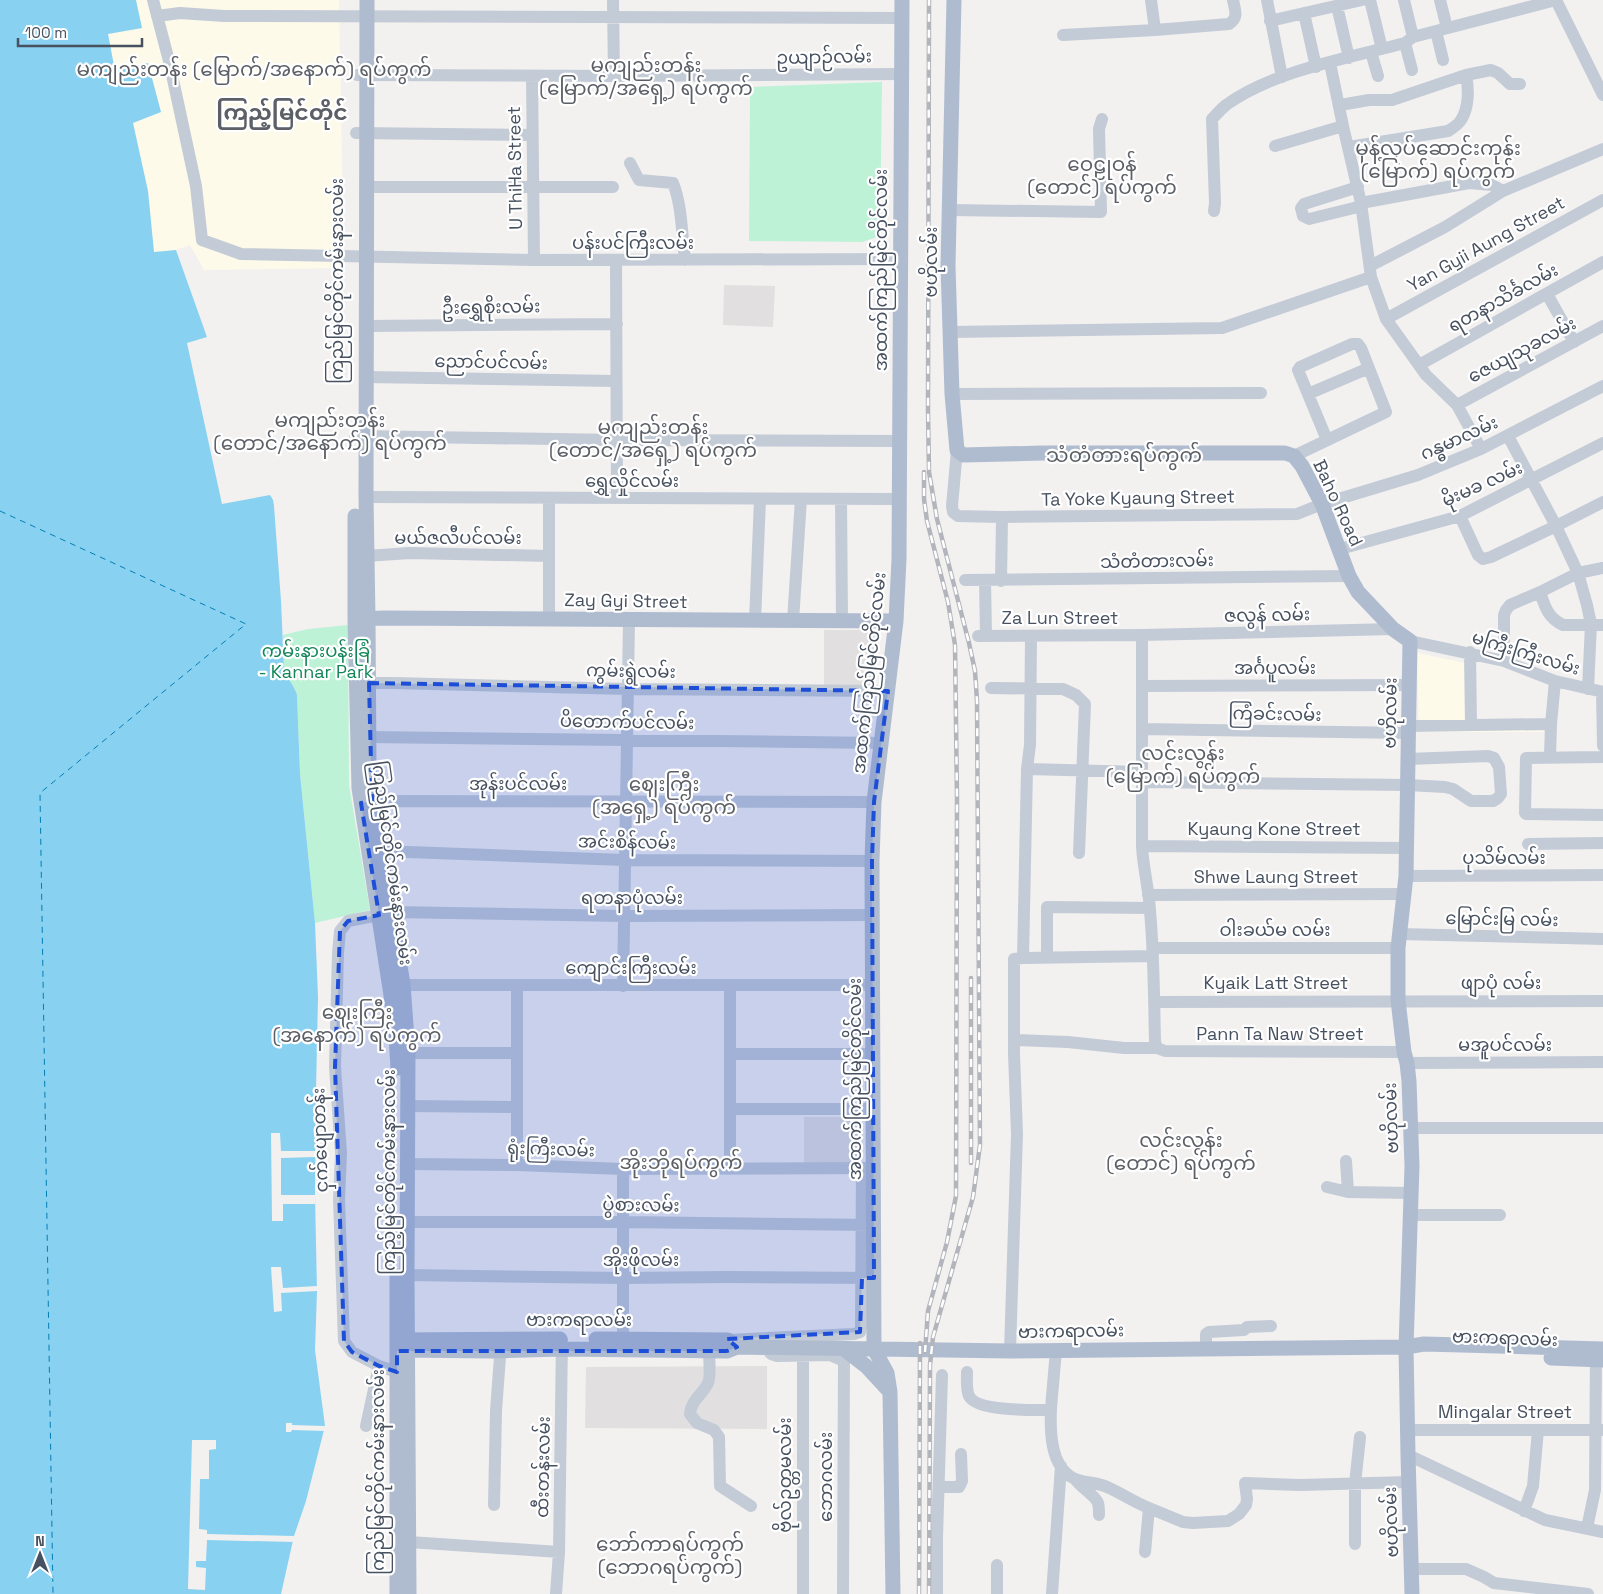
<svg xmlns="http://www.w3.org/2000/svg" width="1603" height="1594" viewBox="0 0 1603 1594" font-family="'Space Grotesk','Noto Sans Myanmar',sans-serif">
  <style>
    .commercial { fill: #fdfaea }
    .education { fill: #e1dfdf }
    .green { fill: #bdf2d7 }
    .water { fill: #88d1f1 }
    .pier { fill: #f3f0f0 }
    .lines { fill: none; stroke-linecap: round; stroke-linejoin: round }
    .ferry { stroke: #047eb5; stroke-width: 1; stroke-dasharray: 6 5; stroke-linecap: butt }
    .minor { stroke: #c3cbd6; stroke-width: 12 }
    .major { stroke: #afbcd0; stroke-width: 15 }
    .rail-casing { stroke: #b2b5bb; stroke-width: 4.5 }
    .rail { stroke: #fff; stroke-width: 2.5; stroke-dasharray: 8; stroke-linecap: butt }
    .marked { fill: #1d4ed8; fill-opacity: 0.2; stroke: #1d4ed8; stroke-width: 4; stroke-dasharray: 10 6; stroke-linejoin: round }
    .labels { text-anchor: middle; stroke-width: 4.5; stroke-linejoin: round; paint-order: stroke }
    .street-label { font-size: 18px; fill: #47515f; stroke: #fff }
    .park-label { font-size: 18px; fill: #128658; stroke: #fff }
    .quarter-label { font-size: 20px; fill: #5c6066; stroke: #fff }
    .district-label { font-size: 22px; font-weight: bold; fill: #5c6066; stroke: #fff }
  </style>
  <rect width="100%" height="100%" fill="#f3f0f0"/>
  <path class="commercial" d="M136 0H339L344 268 204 270 190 245 176 250 154 253 148 191 133 122 161 112 115 71 108 34 142 28Z
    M1417 653 1476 665V722H1544V732H1419Z"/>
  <path class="education" d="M724 285 775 286 773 327 723 325Z
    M824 630H880L873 685H824Z
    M804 1117H859V1163L804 1164Z
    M767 1366V1429L585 1428 586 1367Z"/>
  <path class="green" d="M882 82 880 236 862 242 749 241 750 87Z
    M348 625 349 785 370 910 315 923 300 774 297 695 286 676 284 669 283 635 308 629Z"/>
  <path class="water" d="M0 0H136L142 28 108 34 115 71 148 63 161 112 133 123 148 191 154 252 176 250 207 337 187 343 222 504 270 495 273 500 274 506 281 601 284 669C287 679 294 685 297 695L300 774 315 923 318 997 316 1091 315 1195 317 1291 315 1350 325 1426 306 1501 294 1536 281 1594H0Z"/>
  <path class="pier" d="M271 1133H280L281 1151H316V1157L281 1158V1195H315V1204H283V1221H272Z
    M271 1267H281L283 1288 317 1286V1291L281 1293 282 1311 274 1312Z
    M286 1423H292V1425L325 1426V1431L292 1430 291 1432H286Z
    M192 1440H216V1449L209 1450V1479H200L199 1529 207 1530V1534L294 1536V1542L207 1540 206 1561H196V1567L206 1568 205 1590 188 1589Z"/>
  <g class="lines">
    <path class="ferry" d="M0 511 246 624 40 793 53 1594"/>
    <path class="minor" d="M153 0 169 61 196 186 202 240 241 254 534 260 900 259
      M613 0 614 76
      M1151 0 1155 30
      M1267 0 1282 77
      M1370 0 1382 49
      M1404 0 1413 37
      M1440 0 1447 28
      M1556 0 1603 95
      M1337 6 1349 58
      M1304 13 1316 67
      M157 16 180 13 224 16 901 18
      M1270 21 1362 0
      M1436 31 1443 60
      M1063 35 1155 30 1229 24C1239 18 1235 10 1233 0
      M1405 43 1412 70
      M1371 52 1378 76
      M1330 63 1343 126 1361 203 1371 277 1386 319 1426 375 1457 405 1481 449
      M357 75 614 76 901 74
      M532 76 534 260
      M1340 105 1369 100H1392L1466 75 1491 70 1498 73 1510 84H1520
      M356 133 532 135
      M1275 146 1343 126
      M1349 147 1448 131C1453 128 1458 125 1461 120 1469 108 1469 89 1466 75
      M630 163 639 180 673 183C682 205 682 237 685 260
      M366 187H613
      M1358 187 1304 204 1301 208 1303 216 1309 219 1362 206
      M1361 203 1469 183 1492 185 1503 191
      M950 210 1101 212 1099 129 1102 119
      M1214 211 1215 203 1212 119C1217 114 1221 109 1226 105 1273 71 1348 58 1405 43L1413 37 1556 0
      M616 261 617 498
      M1370 266 1445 227 1503 191 1603 149
      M1547 294 1574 342
      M1386 319 1603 200
      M366 326 617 324
      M951 332 1222 328 1371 277
      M1419 365 1603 262
      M366 377 616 381
      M952 394 1261 393
      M1308 394 1369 368
      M1457 405 1603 326
      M355 436 616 440 900 441
      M1508 436 1556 526 1578 573 1587 605 1591 624 1588 689
      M957 450 952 506 953 512 958 516 1002 517 1297 514 1322 504 1418 475 1481 449 1603 386
      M1294 456 1386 412 1361 348 1358 344H1352L1300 367 1298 370 1327 440
      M366 497 899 499
      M549 498V619
      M841 499 842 621
      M1460 516 1478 555 1483 559 1491 557 1556 526 1603 502
      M1340 549 1460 516 1603 443
      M366 556 410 553 549 556
      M965 580 1349 576
      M985 580 986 636
      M1001 581 1002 517
      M1540 592C1545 607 1548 618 1563 625H1603
      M755 621 760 499
      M793 621 801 499
      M1142 635V846C1143 868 1149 889 1150 911 1154 955 1154 999 1155 1042L1157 1048
      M978 636 1142 635 1393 629
      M1410 641 1504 661 1555 681 1603 692
      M1470 652 1471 725
      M1504 661V615L1506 610 1510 605 1540 592 1578 573 1603 568
      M360 683H394L628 689 888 691
      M1142 686 1409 685
      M991 688 1063 689 1076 695 1085 704 1079 853
      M1602 692 1603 746
      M1408 726 1551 724
      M1142 729 1408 733
      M368 737 882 743
      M1550 757 1551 724 1555 681
      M1603 757 1526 758 1525 813 1526 814 1603 815
      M1027 769 1142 772
      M1142 782 1408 785 1445 787 1453 789 1471 801H1493L1498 798 1501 794 1499 767 1494 758 1488 756 1408 759
      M364 802 372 801 874 802
      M1528 844 1603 843
      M1142 846 1406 848
      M381 851 625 860 872 861
      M1406 876 1603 875
      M1148 895 1403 894
      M1400 934 1603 939
      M1153 948H1398
      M1023 958 1027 769 1030 745 1031 636
      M1047 958V907L1150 908
      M393 985H873
      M517 985V1165
      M623 986 629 620
      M730 986V1169
      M1154 1002 1603 1001
      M1014 1040 1068 1042 1124 1048H1157L1165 1051 1404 1052
      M400 1053H517
      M730 1054H873
      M1407 1063 1603 1062
      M408 1106 517 1107
      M730 1109H873
      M1410 1128H1603
      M1346 1161 1348 1192
      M408 1164 517 1165 623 1169 874 1168
      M623 1169V1349
      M1327 1187 1348 1192 1411 1193
      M1411 1215H1500
      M398 1222H623L875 1225
      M407 1275 623 1278 725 1277 874 1278
      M728 1340 854 1334 860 1332 861 1327 862 1168
      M766 1348 771 1354 777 1356 830 1355 844 1361 843 1594
      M1206 1349V1334L1209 1332 1244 1330 1247 1327 1271 1326
      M709 1351C709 1358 711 1377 708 1383 703 1394 691 1400 690 1414L697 1423 714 1430 719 1437 720 1486 751 1506
      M1010 1351 1017 1134 1014 1054V959L1023 958 1153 956
      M397 1372 379 1366 352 1352 344 1341 339 1200 341 1153 335 1067 338 953 340 931 348 921 379 915 391 912 624 916 873 915
      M967 1372C967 1379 966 1390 969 1396 976 1411 1030 1410 1046 1410L1051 1408C1050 1430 1050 1466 1073 1478 1083 1483 1096 1482 1107 1487 1121 1493 1134 1502 1149 1508L1145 1552
      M1051 1408 1056 1350
      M366 1426 379 1366
      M1408 1430H1603
      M1408 1455 1545 1520 1603 1532
      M1075 1479C1081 1488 1095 1495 1098 1503 1099 1506 1099 1511 1099 1515
      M939 1487H959L962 1481 961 1454
      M494 1505 496 1411 501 1343
      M1149 1508 1183 1522 1193 1523 1228 1521 1239 1514 1246 1505 1247 1499 1245 1483 1301 1485 1408 1482
      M1524 1511 1533 1486 1538 1430
      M1587 1528 1595 1490 1596 1352
      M409 1542 559 1552
      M1355 1544V1484L1360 1437
      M997 1565V1594
      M1411 1569H1466L1484 1577 1494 1583 1588 1594
      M556 1594 559 1552 562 1340
      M803 1594V1355
      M937 1594V1537L942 1375
      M1052 1594 1061 1466"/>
    <path class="major" d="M367 0 366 497 368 619 369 768 373 808 403 984 408 1053 407 1275 409 1594
      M954 0 948 266 952 394 957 450 963 455 1043 453H1285L1294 456 1302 466 1322 504 1349 576 1358 592 1393 629 1410 641 1406 876 1398 948V1000L1404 1052 1407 1063 1409 1081 1412 1166 1406 1347 1408 1455 1412 1594
      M355 516V620L359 788 391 995 396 1036 398 1068
      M360 619 384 618 896 621
      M397 1276V1594
      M596 1339 728 1340 737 1347
      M398 1340 560 1339
      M844 1349 866 1366 890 1392
      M398 1350 492 1351 562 1349 727 1351 737 1347 1010 1351 1406 1347 1424 1344 1603 1349
      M1551 1358 1603 1360
      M893 1594 890 1392 887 1373 874 1349 872 861 874 802 896 621 899 559 902 0"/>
    <defs>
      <path id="rail" d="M924 472V499L927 521 948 602 955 645 957 799 956 1196 947 1242 928 1311 925 1352
        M971 1163V978
        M919 1594 920 1343
        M929 1594 930 1365 933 1337 973 1197 980 1145 977 701 975 671 969 643 937 519 929 472 928 410 929 0"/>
    </defs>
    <use href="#rail" class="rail-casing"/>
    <use href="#rail" class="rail"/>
  </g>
  <path class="marked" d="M369 683 888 691 874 802 872 861 874 1278H862L860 1332 727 1339 737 1347 727 1351H397V1372L379 1366 352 1352 344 1341 335 1067 340 931 348 921 379 915 361 803 372 801Z"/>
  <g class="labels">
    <g class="street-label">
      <text transform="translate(824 57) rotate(-1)" y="6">ဥယျာဉ်လမ်း</text>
      <text transform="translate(515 168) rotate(-91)" y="6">U ThiHa Street</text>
      <text x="633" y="249">ပန်းပင်ကြီးလမ်း</text>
      <text transform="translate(1486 244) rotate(-29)" y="6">Yan Gyii Aung Street</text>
      <text transform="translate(931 262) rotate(-90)" y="6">ဗဟိုလမ်း</text>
      <text transform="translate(881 270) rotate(-90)" y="6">အထက်ကြည်မြင်တိုင်လမ်း</text>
      <text transform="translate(337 281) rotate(-90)" y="6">ကြည်မြင်တိုင်ကမ်းနားလမ်း</text>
      <text transform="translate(1503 298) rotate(-29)" y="6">ရတနာသိင်္ခလမ်း</text>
      <text transform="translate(491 307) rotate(-1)" y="6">ဦးရွှေစိုးလမ်း</text>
      <text transform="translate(1522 350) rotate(-28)" y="6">ဇေယျသုခလမ်း</text>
      <text transform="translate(491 362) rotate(1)" y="6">ညောင်ပင်လမ်း</text>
      <text transform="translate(1459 438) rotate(-24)" y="6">ဂန္ဓမာလမ်း</text>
      <text x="632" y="487">ရွှေလှိုင်လမ်း</text>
      <text transform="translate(1482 484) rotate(-24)" y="6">မိုးမခ လမ်း</text>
      <text transform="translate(1138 498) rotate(-1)" y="6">Ta Yoke Kyaung Street</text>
      <text transform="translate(1338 503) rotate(65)" y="6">Baho Road</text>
      <text x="458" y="544">မယ်ဇလီပင်လမ်း</text>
      <text transform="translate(1157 561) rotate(-1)" y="6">သံတံတားလမ်း</text>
      <text transform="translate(626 601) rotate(1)" y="6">Zay Gyi Street</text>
      <text transform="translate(1267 615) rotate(-1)" y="6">ဇလွန် လမ်း</text>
      <text x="1060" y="624">Za Lun Street</text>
      <text transform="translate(1526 653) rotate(17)" y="6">မကြီးကြီးလမ်း</text>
      <text x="1275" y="674">အင်္ဂပူလမ်း</text>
      <text transform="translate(631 671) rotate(1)" y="6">ကွမ်းရွဲလမ်း</text>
      <text transform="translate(869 673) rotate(-84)" y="6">အထက်ကြည်မြင်တိုင်လမ်း</text>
      <text transform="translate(1390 713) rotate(-89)" y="6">ဗဟိုလမ်း</text>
      <text transform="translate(1275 714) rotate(1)" y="6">ကြံခင်းလမ်း</text>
      <text transform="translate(627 722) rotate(1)" y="6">ပိတောက်ပင်လမ်း</text>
      <text x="518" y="790">အုန်းပင်လမ်း</text>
      <text x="1274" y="835">Kyaung Kone Street</text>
      <text transform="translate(627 842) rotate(1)" y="6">အင်းစိန်လမ်း</text>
      <text x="1504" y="864">ပုသိမ်လမ်း</text>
      <text transform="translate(392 863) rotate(82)" y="6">ကြည်မြင်တိုင်ကမ်းနားလမ်း</text>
      <text x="1276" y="883">Shwe Laung Street</text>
      <text x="632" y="904">ရတနာပုံလမ်း</text>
      <text transform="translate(1502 919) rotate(1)" y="6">မြောင်းမြ လမ်း</text>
      <text x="1275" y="936">ဝါးခယ်မ လမ်း</text>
      <text x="631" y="974">ကျောင်းကြီးလမ်း</text>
      <text x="1276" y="989">Kyaik Latt Street</text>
      <text x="1501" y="989">ဖျာပုံ လမ်း</text>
      <text x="1280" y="1040">Pann Ta Naw Street</text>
      <text x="1505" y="1051">မအူပင်လမ်း</text>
      <text transform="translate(855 1079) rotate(-90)" y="6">အထက်ကြည်မြင်တိုင်လမ်း</text>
      <text transform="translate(1391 1118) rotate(-92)" y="6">ဗဟိုလမ်း</text>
      <text transform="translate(320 1140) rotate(-92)" y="6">ငှက်ပျောတန်း</text>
      <text transform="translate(551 1149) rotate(2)" y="6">ရုံးကြီးလမ်း</text>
      <text transform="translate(389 1172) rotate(-90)" y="6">ကြည့်မြင်တိုင်ကမ်းနားလမ်း</text>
      <text transform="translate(641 1205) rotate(1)" y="6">ပွဲစားလမ်း</text>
      <text x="641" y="1266">အိုးဖိုလမ်း</text>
      <text x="579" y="1326">ဗားကရာလမ်း</text>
      <text transform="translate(1071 1331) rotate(-1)" y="6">ဗားကရာလမ်း</text>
      <text transform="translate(1505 1338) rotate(2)" y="6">ဗားကရာလမ်း</text>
      <text x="1505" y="1418">Mingalar Street</text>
      <text transform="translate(543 1467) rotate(-89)" y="6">ထီးတန်းလမ်း</text>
      <text transform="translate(378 1472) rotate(-90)" y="6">ကြည်မြင်တိုင်ကမ်းနားလမ်း</text>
      <text transform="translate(785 1475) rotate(-90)" y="6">ဗိုလ်ဥတ္တမလမ်း</text>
      <text transform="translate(826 1477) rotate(-90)" y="6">ဘောဂလမ်း</text>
      <text transform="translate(1391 1522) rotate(-92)" y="6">ဗဟိုလမ်း</text>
    </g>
    <g class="park-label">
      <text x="316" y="657">ကမ်းနားပန်းခြံ<tspan x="316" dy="21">- Kannar Park</tspan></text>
    </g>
    <g class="quarter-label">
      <text x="646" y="72">မကျည်းတန်း<tspan x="646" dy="23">(မြောက်/အရှေ့) ရပ်ကွက်</tspan></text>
      <text x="254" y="76">မကျည်းတန်း (မြောက်/အနောက်) ရပ်ကွက်</text>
      <text x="1438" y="155">မုန့်လုပ်ဆောင်းကုန်း<tspan x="1438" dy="23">(မြောက်) ရပ်ကွက်</tspan></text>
      <text x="1102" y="171">ဝေဠုဝန်<tspan x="1102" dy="23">(တောင်) ရပ်ကွက်</tspan></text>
      <text x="330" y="427">မကျည်းတန်း<tspan x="330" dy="23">(တောင်/အနောက်) ရပ်ကွက်</tspan></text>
      <text x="653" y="434">မကျည်းတန်း<tspan x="653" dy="23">(တောင်/အရှေ့) ရပ်ကွက်</tspan></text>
      <text x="1124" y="462">သံတံတားရပ်ကွက်</text>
      <text x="1183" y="760">လင်းလွန်း<tspan x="1183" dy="23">(မြောက်) ရပ်ကွက်</tspan></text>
      <text x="664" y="791">ဈေးကြီး<tspan x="664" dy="23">(အရှေ့) ရပ်ကွက်</tspan></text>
      <text x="357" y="1019">ဈေးကြီး<tspan x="357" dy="23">(အနောက်) ရပ်ကွက်</tspan></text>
      <text x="1181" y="1147">လင်းလွန်း<tspan x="1181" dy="23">(တောင်) ရပ်ကွက်</tspan></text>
      <text x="681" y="1169">အိုးဘိုရပ်ကွက်</text>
      <text x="670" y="1551">ဘော်ကာရပ်ကွက်<tspan x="670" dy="23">(ဘောဂရပ်ကွက်)</tspan></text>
    </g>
    <g class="district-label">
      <text x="282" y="120">ကြည့်မြင်တိုင်</text>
    </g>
  </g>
  <g transform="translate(40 1554)" stroke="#ffffff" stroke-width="4" paint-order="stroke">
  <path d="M0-4L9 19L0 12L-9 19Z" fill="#47515f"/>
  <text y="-8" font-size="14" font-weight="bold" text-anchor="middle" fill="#47515f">N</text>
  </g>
  <path d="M18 38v8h124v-8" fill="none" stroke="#47515f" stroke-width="2.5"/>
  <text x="25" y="38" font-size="15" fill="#47515f" stroke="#ffffff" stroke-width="4" paint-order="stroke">100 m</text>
</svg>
